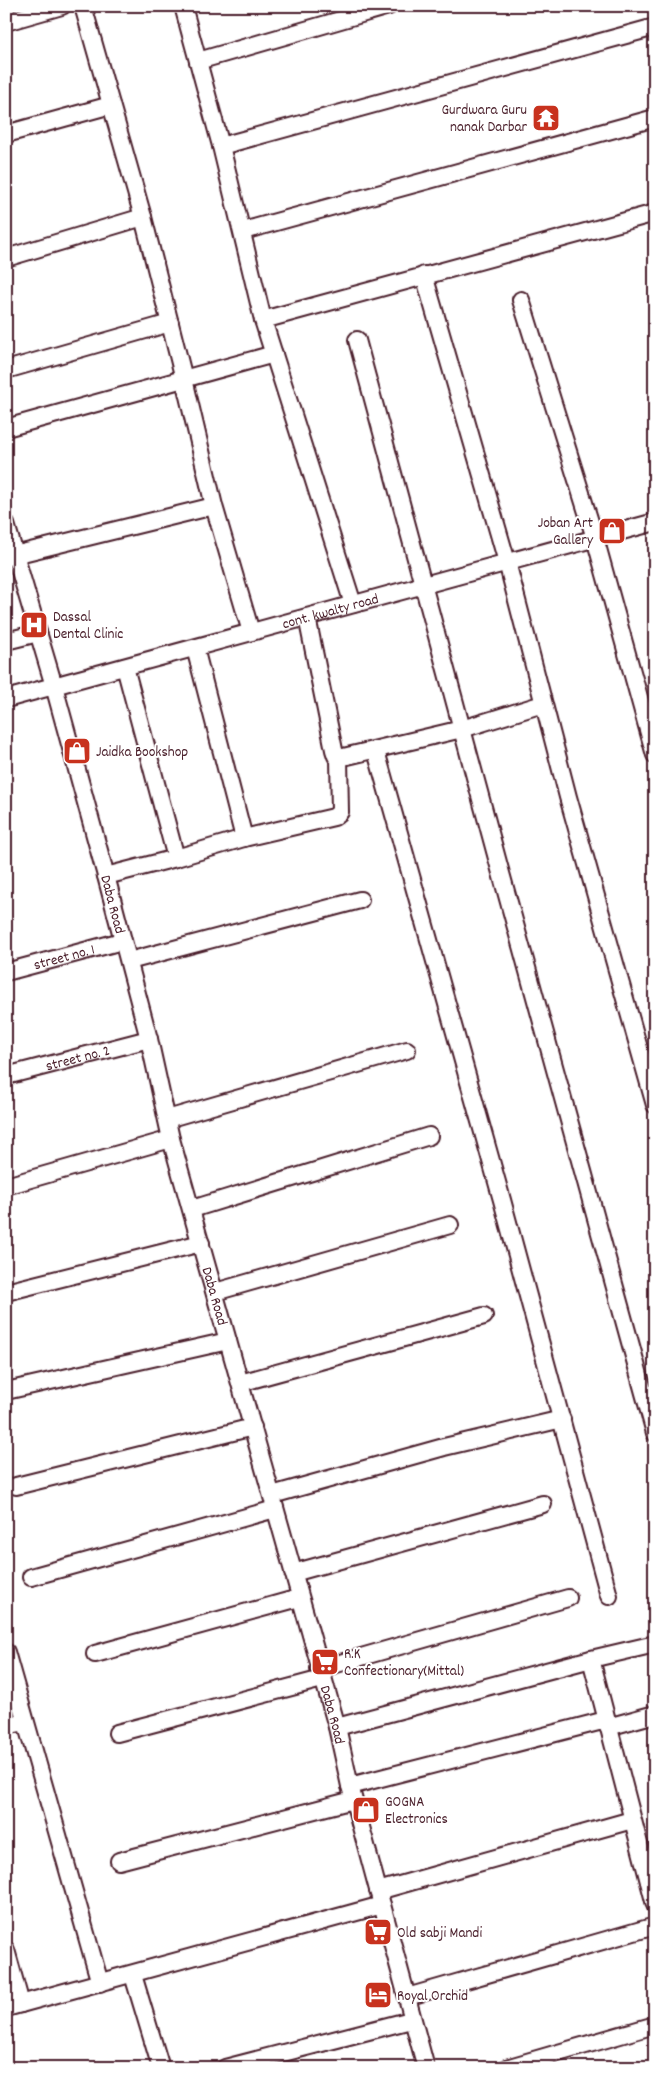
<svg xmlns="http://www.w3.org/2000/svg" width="661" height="2074" viewBox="0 0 661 2074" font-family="Dekko,sans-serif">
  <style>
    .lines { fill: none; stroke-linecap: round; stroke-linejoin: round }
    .minor-casing { stroke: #4a1f2b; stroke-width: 20 }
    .minor { stroke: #fff; stroke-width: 16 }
    .labels { text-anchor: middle; stroke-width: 4; stroke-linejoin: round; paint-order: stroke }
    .poi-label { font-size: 15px; fill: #4a1f2b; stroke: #fff; text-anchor: start }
    .street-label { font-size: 15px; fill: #4a1f2b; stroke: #fff }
  </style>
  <rect width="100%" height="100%" fill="#fff"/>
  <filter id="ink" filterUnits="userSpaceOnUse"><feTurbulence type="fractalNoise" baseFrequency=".02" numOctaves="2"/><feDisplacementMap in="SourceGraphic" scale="10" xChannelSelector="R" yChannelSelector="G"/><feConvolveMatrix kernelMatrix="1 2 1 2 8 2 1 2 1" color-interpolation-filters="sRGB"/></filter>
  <g filter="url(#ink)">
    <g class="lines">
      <defs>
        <g id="minor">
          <path d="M83 6 143 217 184 379 214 506 251 632"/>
          <path d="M183 6 221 146 263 320 353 604"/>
          <path d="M6 22 62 6"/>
          <path d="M198 61 389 6"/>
          <path d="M6 134 111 105"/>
          <path d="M221 146 655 27"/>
          <path d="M243 231 655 118"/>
          <path d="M6 258 143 217"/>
          <path d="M424 275 507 562 568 797 655 1105"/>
          <path d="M521 300 595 538 655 755"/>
          <path d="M263 320 655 213"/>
          <path d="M357 340 499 866 655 1433"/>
          <path d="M6 370 170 323"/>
          <path d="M6 428 274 354"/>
          <path id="s1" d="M6 524 54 686 106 876 149 1039 171 1139 337 1727 350 1786 426 2068"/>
          <path d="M6 557 214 506"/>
          <path d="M6 641 38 633"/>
          <path id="s2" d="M6 699 655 522"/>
          <path d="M376 751 502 1200 609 1596"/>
          <path d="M339 758 462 729 543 704"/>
          <path d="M244 838 334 817 340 812 339 758 336 756 334 750 307 617"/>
          <path d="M176 858 244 838 195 648"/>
          <path d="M106 876 176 858 125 667"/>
          <path d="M129 961 360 900"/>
          <path id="s3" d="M6 972 122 941"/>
          <path id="s4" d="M6 1076 149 1039"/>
          <path d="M167 1119 407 1050"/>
          <path d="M6 1186 171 1139"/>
          <path d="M192 1209 429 1136"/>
          <path d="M6 1292 201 1243"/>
          <path d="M215 1292 450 1225"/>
          <path d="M240 1383 484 1316"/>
          <path d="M6 1391 228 1341"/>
          <path d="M16 1486 253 1427"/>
          <path d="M272 1495 444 1447 562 1419"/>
          <path d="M293 1573 543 1504"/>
          <path d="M31 1577 275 1509"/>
          <path d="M655 1644 591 1659 655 1905"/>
          <path d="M6 1652 100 1983"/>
          <path d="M95 1654 299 1598"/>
          <path d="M319 1669 568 1598"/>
          <path d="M6 1726 25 1722"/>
          <path d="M337 1727 591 1659"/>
          <path d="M608 1727 655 1714"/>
          <path d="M117 1733 322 1679"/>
          <path d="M350 1786 606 1720"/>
          <path d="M119 1861 353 1800"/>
          <path d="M378 1891 632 1820"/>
          <path d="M6 1950 21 2004"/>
          <path d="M133 1975 161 2068"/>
          <path d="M407 1997 655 1926"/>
          <path d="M6 2008 382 1905"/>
          <path d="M225 2068 411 2020"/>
          <path d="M506 2068 655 2025"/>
        </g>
      </defs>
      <use href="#minor" class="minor-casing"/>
      <use href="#minor" class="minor"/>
    </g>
  </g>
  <defs>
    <symbol id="temple-square" viewBox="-11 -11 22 22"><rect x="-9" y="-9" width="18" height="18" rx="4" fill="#c8321e" stroke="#fff"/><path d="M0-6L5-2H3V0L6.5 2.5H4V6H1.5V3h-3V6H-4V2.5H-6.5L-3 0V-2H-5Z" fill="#fff"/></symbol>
    <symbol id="shop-square" viewBox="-11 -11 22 22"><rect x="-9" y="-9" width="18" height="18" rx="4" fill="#c8321e" stroke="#fff"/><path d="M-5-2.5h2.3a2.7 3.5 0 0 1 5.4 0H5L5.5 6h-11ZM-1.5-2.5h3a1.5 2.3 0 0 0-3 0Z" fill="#fff"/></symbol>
    <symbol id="hospital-square" viewBox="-11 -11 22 22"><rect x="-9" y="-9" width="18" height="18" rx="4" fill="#c8321e" stroke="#fff"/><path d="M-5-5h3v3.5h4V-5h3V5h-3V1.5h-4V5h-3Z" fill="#fff"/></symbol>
    <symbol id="supermarket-square" viewBox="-11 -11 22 22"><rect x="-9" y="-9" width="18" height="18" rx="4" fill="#c8321e" stroke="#fff"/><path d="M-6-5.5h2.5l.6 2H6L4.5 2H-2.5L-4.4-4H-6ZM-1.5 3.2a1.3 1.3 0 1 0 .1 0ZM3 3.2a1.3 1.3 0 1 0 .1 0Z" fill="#fff"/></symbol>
    <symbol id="hotel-square" viewBox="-11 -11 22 22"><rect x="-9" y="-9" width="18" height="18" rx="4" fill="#c8321e" stroke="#fff"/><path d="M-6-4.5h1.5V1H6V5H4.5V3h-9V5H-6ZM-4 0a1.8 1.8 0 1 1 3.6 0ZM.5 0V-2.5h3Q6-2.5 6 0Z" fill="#fff"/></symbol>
  </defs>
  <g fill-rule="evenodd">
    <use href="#temple-square" x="530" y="102" width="32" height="32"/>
    <use href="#shop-square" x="596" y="515" width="32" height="32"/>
    <use href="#hospital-square" x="18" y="609" width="32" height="32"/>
    <use href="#shop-square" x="61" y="735" width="32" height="32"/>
    <use href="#supermarket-square" x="309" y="1646" width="32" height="32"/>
    <use href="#shop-square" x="350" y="1794" width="32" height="32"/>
    <use href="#supermarket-square" x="362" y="1916" width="32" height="32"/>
    <use href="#hotel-square" x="362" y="1979" width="32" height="32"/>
  </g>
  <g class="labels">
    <g class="poi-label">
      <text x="527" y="114" text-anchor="end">Gurdwara Guru<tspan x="527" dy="17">nanak Darbar</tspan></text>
      <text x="593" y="527" text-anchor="end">Joban Art<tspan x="593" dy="17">Gallery</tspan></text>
      <text x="53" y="621">Dassal<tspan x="53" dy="17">Dental Clinic</tspan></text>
      <text x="96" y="756">Jaidka Bookshop</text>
      <text x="344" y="1658">R.K<tspan x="344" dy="17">Confectionary(Mittal)</tspan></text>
      <text x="385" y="1806">GOGNA<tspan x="385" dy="17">Electronics</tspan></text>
      <text x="397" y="1937">Old sabji Mandi</text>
      <text x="397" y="2000">Royal Orchid</text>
    </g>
    <g class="street-label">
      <text dy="5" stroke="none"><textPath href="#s2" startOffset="336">cont. kwalty road</textPath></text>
      <text dy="5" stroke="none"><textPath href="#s1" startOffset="395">Daba Road</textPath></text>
      <text dy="5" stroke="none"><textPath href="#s3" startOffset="60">street no. 1</textPath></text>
      <text dy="5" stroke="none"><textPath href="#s4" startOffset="74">street no. 2</textPath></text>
      <text dy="5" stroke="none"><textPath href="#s1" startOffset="800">Daba Road</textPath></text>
      <text dy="5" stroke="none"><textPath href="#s1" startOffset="1235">Daba Road</textPath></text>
    </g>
  </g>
  <rect width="661" height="2074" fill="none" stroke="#fff" stroke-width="25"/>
  <rect x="12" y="12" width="636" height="2049" fill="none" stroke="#4a1f2b" stroke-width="2" filter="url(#ink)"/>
</svg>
